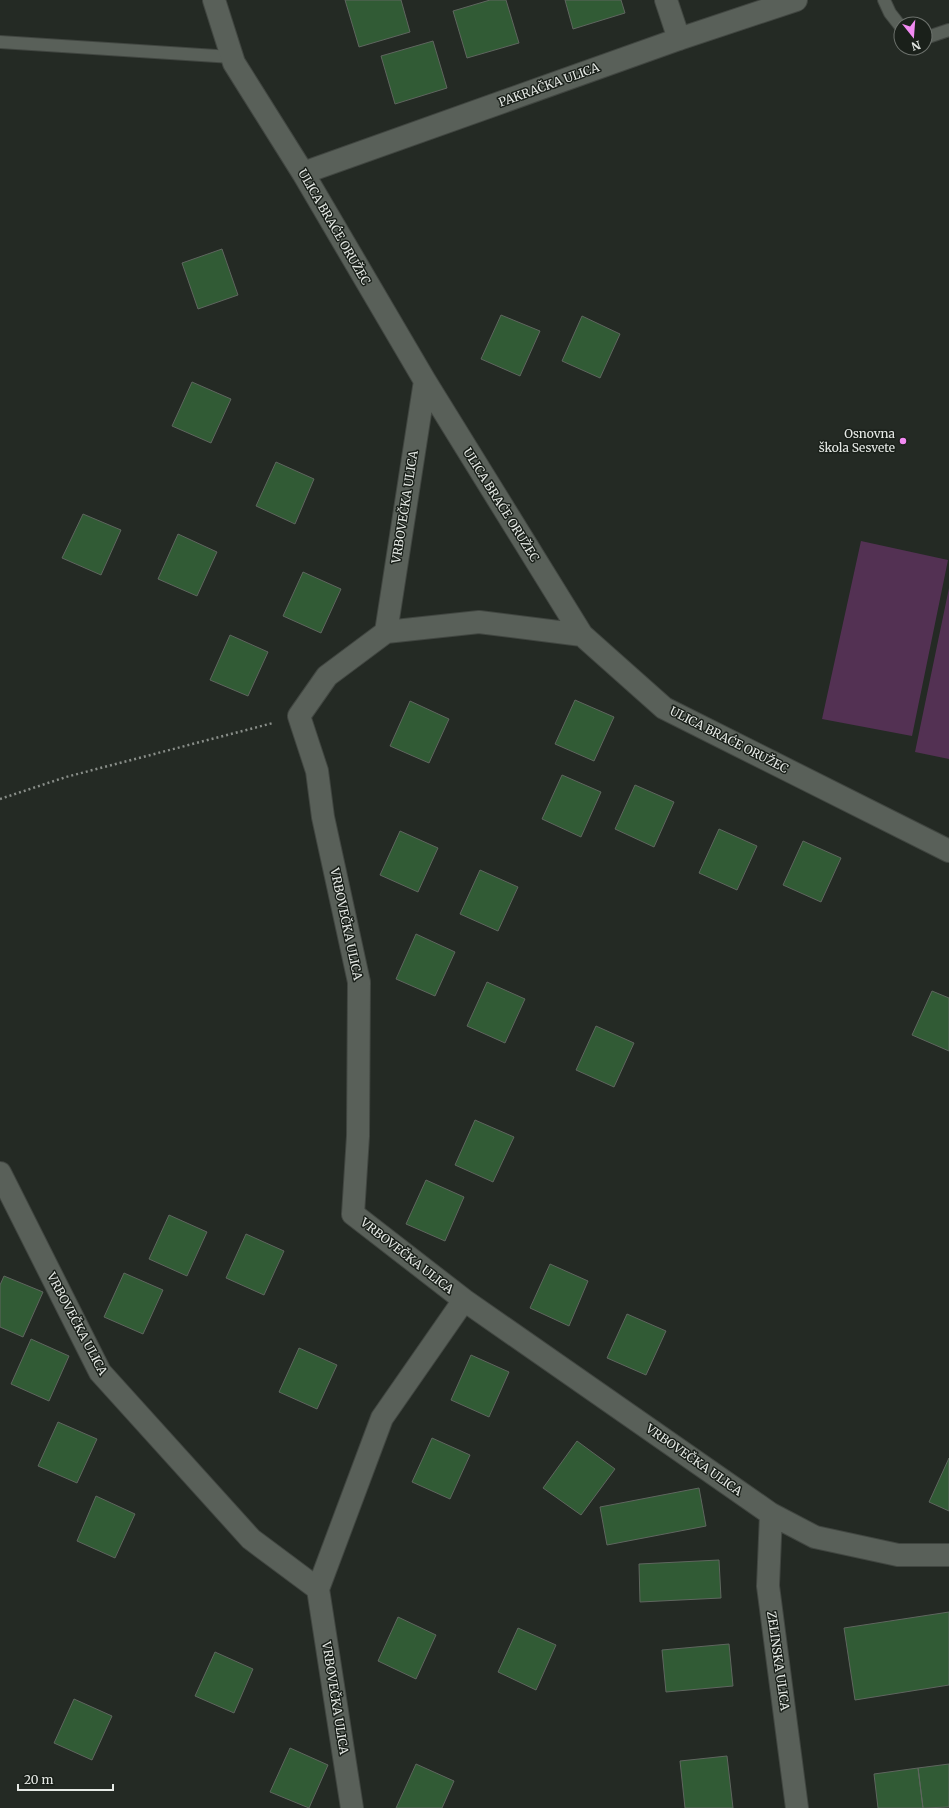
<svg xmlns="http://www.w3.org/2000/svg" width="949" height="1808" viewBox="0 0 949 1808" font-family="Merriweather,serif">
  <style>
    .green { fill: #533153 }
    .building { fill: #315b35; stroke: #5f665f }
    .lines { fill: none; stroke-linecap: round; stroke-linejoin: round }
    .service-casing { stroke: #414641; stroke-width: 14 }
    .minor-casing { stroke: #414641; stroke-width: 24 }
    .path { stroke: #898e89; stroke-width: 2.5; stroke-dasharray: 2 3; stroke-linecap: butt }
    .service { stroke: #596059; stroke-width: 12 }
    .minor { stroke: #596059; stroke-width: 22 }
    .poi-dot { fill: #f28af2; stroke: #1a201a; stroke-width: 1.5 }
    .labels { text-anchor: middle; stroke-width: 3; stroke-linejoin: round; paint-order: stroke }
    .street-label { font-size: 12px; fill: #e6eae6; stroke: #1a201a }
    .poi-label { font-size: 12px; fill: #e6eae6; stroke: #1a201a; text-anchor: end }
  </style>
  <rect width="100%" height="100%" fill="#242a24"/>
  <path class="green" d="M861 541 948 560 912 736 822 719Z
    M949 588V759L915 752Z"/>
  <path class="building" d="M345 0H401L410 32 359 47Z
    M490 0H506L519 43 467 58 453 11Z
    M565 0H621L625 13 573 29Z
    M433 41 447 88 395 104 381 56Z
    M222 249 238 295 198 309 182 263Z
    M501 315 540 331 520 376 481 359Z
    M582 316 620 334 600 378 562 361Z
    M192 382 231 399 211 443 172 426Z
    M276 462 314 479 295 524 256 506Z
    M83 514 121 530 101 575 62 558Z
    M178 534 217 552 197 596 158 579Z
    M303 572 341 589 321 633 283 616Z
    M230 635 268 652 248 696 210 680Z
    M575 700 614 717 594 761 555 744Z
    M410 701 449 719 429 763 390 746Z
    M562 775 601 792 581 837 542 819Z
    M635 785 674 802 654 847 615 829Z
    M719 829 757 846 737 890 699 873Z
    M400 831 438 848 418 892 380 875Z
    M803 841 841 858 821 902 783 885Z
    M480 870 518 887 498 931 460 914Z
    M416 934 455 952 435 996 396 979Z
    M487 982 525 999 505 1043 467 1026Z
    M932 991 949 998V1051L912 1035Z
    M596 1026 634 1043 614 1087 576 1070Z
    M475 1120 514 1137 493 1182 455 1165Z
    M426 1180 464 1197 445 1241 406 1224Z
    M169 1215 207 1232 187 1276 149 1259Z
    M246 1234 284 1251 264 1295 226 1278Z
    M550 1264 588 1281 569 1326 530 1308Z
    M124 1273 163 1290 143 1334 104 1317Z
    M4 1276 43 1292 23 1337 0 1327V1285Z
    M627 1314 666 1331 646 1375 607 1358Z
    M31 1339 69 1356 49 1401 11 1384Z
    M299 1348 337 1365 317 1409 279 1392Z
    M471 1355 509 1372 489 1417 451 1400Z
    M58 1422 97 1439 77 1483 38 1466Z
    M432 1438 470 1455 450 1499 412 1482Z
    M577 1441 615 1469 581 1515 543 1488Z
    M949 1458V1511L929 1502Z
    M699 1488 706 1526 607 1545 600 1507Z
    M96 1496 135 1514 115 1558 77 1541Z
    M719 1560 721 1598 640 1602 639 1564Z
    M949 1612V1685L855 1700 844 1628Z
    M398 1617 436 1635 416 1679 378 1661Z
    M518 1628 556 1645 536 1690 498 1672Z
    M729 1644 733 1686 666 1692 662 1650Z
    M215 1652 253 1669 234 1713 195 1696Z
    M74 1699 112 1716 92 1760 54 1743Z
    M290 1748 328 1765 309 1808 270 1792Z
    M727 1756 733 1808H685L680 1761Z
    M416 1764 454 1781 442 1808H396Z
    M949 1764V1807L923 1808 918 1768Z
    M918 1768 923 1808H878L874 1774Z"/>
  <g class="lines">
    <defs>
      <path id="service" d="M884 0 890 13 901 27
        M925 38 949 30
        M0 42 232 57"/>
      <path id="minor" d="M214 0 234 63 303 173 425 381 582 635 664 708 949 851
        M666 0 679 39
        M303 173 679 39 796 0
        M386 632 425 381
        M582 635 479 622 386 632 327 676 299 716 317 771 323 817 359 982 358 1136 353 1214 464 1300 771 1514 815 1537 898 1555H949
        M0 1173 100 1372 251 1539 318 1589
        M771 1514 768 1586 797 1808
        M352 1808 318 1589 382 1418 464 1300"/>
    </defs>
    <use href="#service" class="service-casing"/>
    <use href="#minor" class="minor-casing"/>
    <path class="path" d="M0 799 66 777 273 723"/>
    <use href="#service" class="service"/>
    <use href="#minor" class="minor"/>
  </g>
  <circle class="poi-dot" cx="903" cy="441" r="4"/>
  <g class="labels">
    <g class="street-label">
      <text transform="translate(549 85) rotate(-20)" y="4">PAKRAČKA ULICA</text>
      <text transform="translate(334 227) rotate(60)" y="4">ULICA BRAĆE ORUŽEC</text>
      <text transform="translate(501 505) rotate(58)" y="4">ULICA BRAĆE ORUŽEC</text>
      <text transform="translate(405 507) rotate(-81)" y="4">VRBOVEČKA ULICA</text>
      <text transform="translate(729 740) rotate(27)" y="4">ULICA BRAĆE ORUŽEC</text>
      <text transform="translate(346 924) rotate(78)" y="4">VRBOVEČKA ULICA</text>
      <text transform="translate(407 1256) rotate(38)" y="4">VRBOVEČKA ULICA</text>
      <text transform="translate(77 1324) rotate(62)" y="4">VRBOVEČKA ULICA</text>
      <text transform="translate(694 1460) rotate(35)" y="4">VRBOVEČKA ULICA</text>
      <text transform="translate(778 1661) rotate(82)" y="4">ZELINSKA ULICA</text>
      <text transform="translate(335 1698) rotate(81)" y="4">VRBOVEČKA ULICA</text>
    </g>
    <g class="poi-label">
      <text x="895" y="438">Osnovna<tspan x="895" dy="14">škola Sesvete</tspan></text>
    </g>
  </g>
  <g transform="translate(913 36) rotate(163)"><circle r="19" fill="#1a201a" stroke="#6c716c"/>
  <path d="M0-3L7 15L0 10L-7 15Z" fill="#f28af2"/>
  <text y="-6" font-size="11" font-weight="bold" text-anchor="middle" fill="#e6eae6">N</text>
  </g>
  <path d="M18 1784v6h95v-6" fill="none" stroke="#e6eae6" stroke-width="2"/>
  <text x="24" y="1784" font-size="12" fill="#e6eae6" stroke="#1a201a" stroke-width="3" paint-order="stroke">20 m</text>
</svg>
